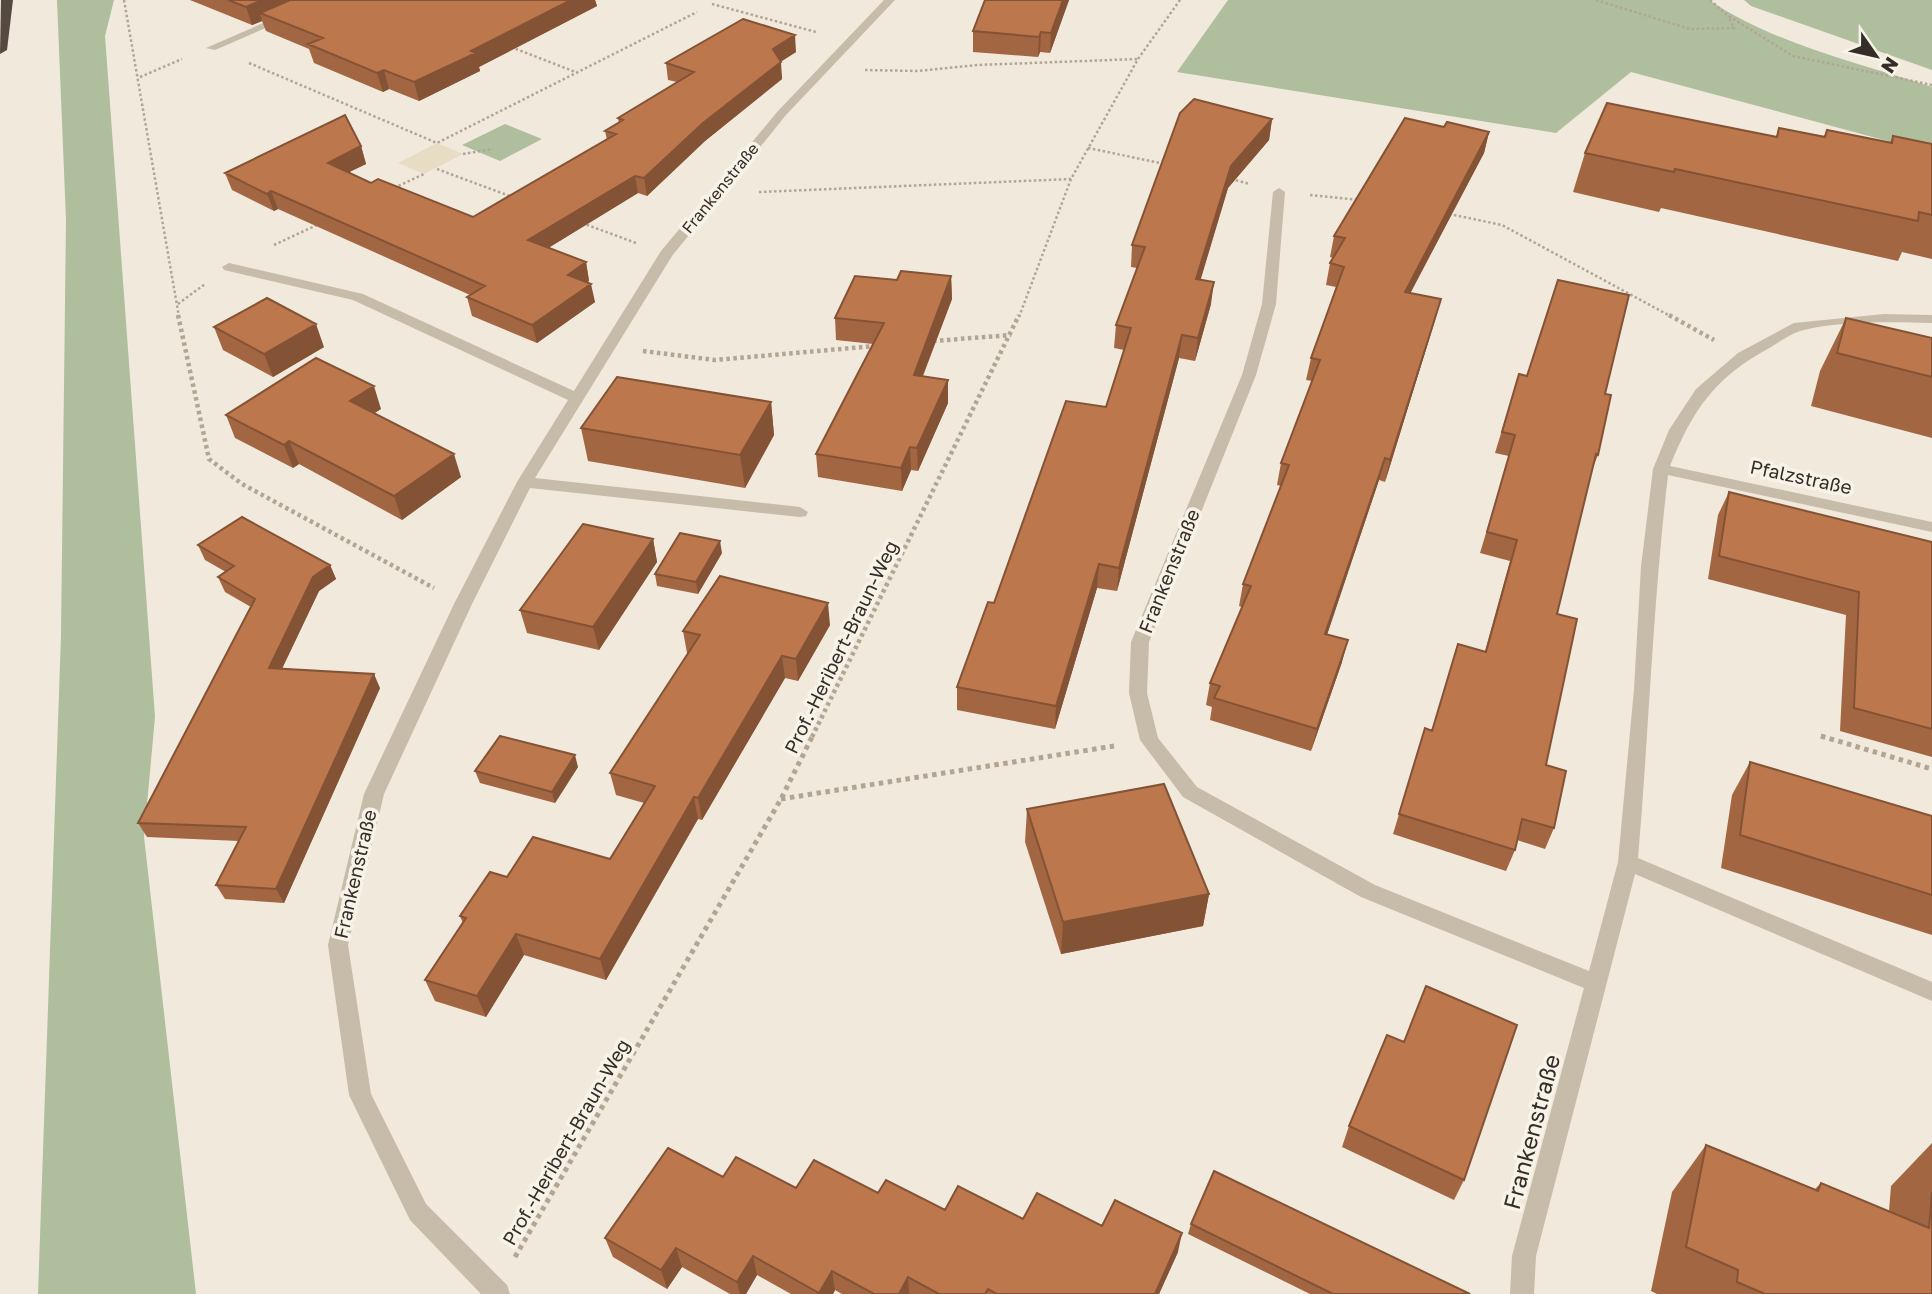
<svg xmlns="http://www.w3.org/2000/svg" width="1932" height="1294" viewBox="0 0 1932 1294" font-family="'Golos Text',sans-serif">
  <style>
    .green { fill: #afbe9d }
    .plaza { fill: #e7dcc4 }
    .lines { fill: none; stroke-linecap: round; stroke-linejoin: round }
    .path-far2 { stroke: #b3a593; stroke-width: 2.5; stroke-dasharray: 2.5 2.5; stroke-linecap: butt }
    .path-far1 { stroke: #b3a593; stroke-width: 4.5; stroke-dasharray: 3.5 3.5; stroke-linecap: butt }
    .path { stroke: #b3a593; stroke-width: 5; stroke-dasharray: 4.5 4.5; stroke-linecap: butt }
    .minor { fill: #c7bba9; fill-rule: evenodd }
    .highway { fill: #554940; fill-rule: evenodd }
    .wall { fill: #a36642 }
    .shaded-wall { fill: #845336 }
    .building { fill: #bd774d; stroke: #845336; stroke-width: 2 }
    .labels { text-anchor: middle; stroke-width: 7; stroke-linejoin: round; paint-order: stroke }
    .far-street-label { font-size: 16px; fill: #352e28; stroke: #f8f3e8 }
    .street-label { font-size: 19px; fill: #352e28; stroke: #f8f3e8 }
    .near-street-label { font-size: 23px; fill: #352e28; stroke: #f8f3e8 }
  </style>
  <rect width="100%" height="100%" fill="#f0e9dc"/>
  <path class="green" d="M57 0H114L105 36 155 717 144 837 196 1294H38L61 636 66 220Z
    M1228 0H1709C1772 43 1859 63 1932 87V153L1631 72 1556 133 1177 72Z
    M1744 0H1932V70L1751 6Z
    M505 124 542 139 500 161 462 145Z"/>
  <path class="plaza" d="M437 143 463 154 424 174 398 163Z"/>
  <g class="lines">
    <path class="path-far2" d="M124 0 179 317
      M1596 0 1690 29 1734 28 1728 16
      M1710 0 1727 15 1793 56 1932 85
      M712 4 816 32
      M511 47 578 73
      M249 63 437 143 697 12
      M865 70 918 71 977 65 1138 59
      M140 77 182 59
      M1088 148 1165 164
      M463 154 493 149
      M437 169 515 198
      M1231 179 1250 184
      M394 188 424 174
      M759 192 1071 179
      M1310 195 1361 200
      M1449 214 1502 225 1672 317
      M582 223 636 243
      M274 245 319 224
      M178 304 205 284
      M1019 317 1071 179 1138 59 1180 0"/>
    <path class="path-far1" d="M178 315 209 459 242 484 434 588
      M1669 315 1714 340
      M933 341 1011 335
      M643 351 715 360 875 346
      M1821 736 1825 737
      M812 737 1019 315"/>
    <path class="path" d="M1821 736 1932 769
      M781 799 1114 746
      M515 1257 781 799 813 735"/>
    <path class="minor" d="M316 0H330L215 50 206 48Z
      M884 0H895L786 115 672 256 535 478 800 507 808 512 806 516 800 517 530 488 472 604 384 794 348 945 371 1094 426 1204 507 1285 510 1294H481L410 1220 349 1095 328 945 364 794 454 604 517 482 568 400 353 300 224 270 222 267 229 263 363 294 574 391 661 251 778 111Z
      M1279 188 1285 192 1276 304 1256 375 1149 642 1147 693 1158 738 1197 787 1375 885 1589 971 1618 862 1634 689 1641 567 1653 469 1669 430 1696 389 1738 353 1794 323 1884 314 1932 315V323C1893 322 1841 321 1804 330 1793 332 1781 341 1771 347 1715 377 1693 409 1670 466L1932 522V532L1668 475C1653 602 1649 730 1638 858L1932 982V1001L1635 874 1536 1256 1534 1294H1510L1512 1256 1584 988 1361 897 1183 797 1140 740 1129 693 1131 642 1242 375 1262 304 1273 192Z"/>
    <path class="highway" d="M1 0H13L7 50 0 54Z"/>
  </g>
  <path class="wall" d="M190 0H595L597 6 479 67 480 71 419 101 389 89 383 92 314 63 309 49 266 31 262 21 252 25Z
    M985 0H1069L1050 53 1040 52 1038 57 973 52V31Z
    M796 52 780 62 782 79 705 141 647 196 638 193 548 248 586 262 589 281 587 282 595 302 537 343 472 316 467 297 470 295 278 209 274 211 232 190 225 173 361 146 366 164 349 172 371 183 473 217 607 140 605 131 619 123 618 118 677 82 668 80 666 63Z
    M1272 119 1269 140 1228 188 1200 280 1211 304 1195 361 1179 358 1117 591 1097 588 1055 729 957 710V687L994 603 1106 407 1124 350 1114 348 1116 325 1137 268 1131 267 1132 245Z
    M1444 127 1489 132 1484 153 1410 293 1435 320 1385 482 1379 480 1327 634 1342 662 1311 751 1210 720 1212 707 1206 705 1210 683 1242 607 1239 606 1243 584 1281 486 1277 485 1281 463 1312 381 1306 380 1311 358 1336 287 1326 285 1330 263 1333 258 1330 257 1334 236Z
    M1779 128 1824 136 1827 130 1890 142 1893 136 1932 144V259L1902 252 1898 261 1661 208 1659 212 1573 192 1585 153 1776 137Z
    M951 276 952 299 923 376 948 403 918 471 911 470 902 491 818 477 816 454 873 344 836 340 835 318 897 280Z
    M1846 318 1932 338V438L1811 406 1820 371Z
    M214 327 324 347 273 377 223 350Z
    M1519 374 1605 394 1598 455 1591 472 1557 614 1546 765 1554 828 1545 849 1517 840 1515 850 1506 871 1393 834 1425 728 1432 730 1485 651 1510 561 1480 553 1509 456 1495 453Z
    M771 402 774 435 745 488 588 461 581 428Z
    M381 409 374 413 461 477 402 520 299 464 293 468 235 438 226 415Z
    M1729 492 1932 542V757L1840 731 1846 615 1708 579 1718 515Z
    M653 539 657 562 599 650 527 633 520 610Z
    M198 545 330 565 336 579 319 591 282 669 380 688 284 903 225 899 216 885 239 841 147 837 138 823 251 607 225 592 218 577 226 572 205 560Z
    M722 553 698 594 657 586 655 574Z
    M830 625 798 681 785 678 702 820 698 819 606 980 524 955 486 1017 435 1001 425 980 463 923 460 916 507 877 610 859 644 803 616 795 610 773 688 654 687 653 683 631Z
    M1750 762 1932 816V935L1721 868 1732 795Z
    M578 767 555 803 480 783 475 771Z
    M1027 809 1209 894 1203 926 1061 954 1025 842Z
    M1404 1042 1464 1180 1454 1200 1342 1147 1349 1126Z
    M1932 1143V1294H1657L1651 1291 1672 1192 1706 1145 1815 1189 1821 1183 1889 1211 1891 1186Z
    M723 1177 796 1188 878 1193 945 1210 1023 1219 1102 1226 1178 1252 1159 1294H842L835 1290 833 1294H791L757 1275 746 1294H730L682 1267 667 1289 613 1257 605 1238Z
    M1191 1224 1470 1294H1310L1188 1234Z"/>
  <path class="shaded-wall" d="M262 0H309L260 13 262 21 252 25 246 7Z
    M571 0H595L597 6 479 67 480 71 419 101 414 82 471 51Z
    M1063 0H1069L1050 53 1051 33Z
    M1041 32 1040 52 1038 57 1039 37Z
    M795 35 796 52 774 66 773 49Z
    M781 62 782 79 705 141 647 196 644 178 703 123Z
    M384 70 389 89 383 92 377 73Z
    M1272 119 1269 140 1228 188 1194 302 1196 279 1231 166Z
    M1489 132 1484 153 1400 313 1405 292Z
    M361 146 366 164 333 180 328 163Z
    M635 176 638 193 532 258 528 240Z
    M271 191 278 209 274 211 267 194Z
    M586 262 589 281 571 293 568 275Z
    M951 276 952 299 914 398V375Z
    M1214 282 1211 304 1195 361 1198 338Z
    M591 284 595 302 537 343 532 325Z
    M1441 299 1435 320 1385 482 1390 460Z
    M316 324 324 347 273 377 264 354Z
    M1182 335 1179 358 1117 591 1119 568Z
    M948 380V403L918 471 917 448Z
    M374 386 381 409 358 424 350 401Z
    M771 402 774 435 745 488 740 455Z
    M289 441 299 464 293 468 284 445Z
    M910 447 911 470 902 491 901 468Z
    M454 454 461 477 402 520 394 496Z
    M1385 458 1379 480 1320 656 1325 634Z
    M653 539 657 562 599 650 593 627Z
    M720 541 722 553 698 594 696 582Z
    M1099 564 1097 588 1055 729 1056 706Z
    M330 565 336 579 319 591 275 683 269 668 313 577Z
    M828 603 830 625 798 681 796 659Z
    M1348 640 1342 662 1311 751 1317 729Z
    M782 656 785 678 702 820 698 798Z
    M374 674 380 688 284 903 276 889Z
    M575 755 578 767 555 803 552 792Z
    M694 797 698 819 606 980 600 959Z
    M1209 894 1203 926 1061 954 1063 922Z
    M516 934 524 955 486 1017 477 996Z
    M1182 1233 1178 1252 1159 1294H1155Z
    M676 1248 682 1267 667 1289 661 1270Z
    M753 1256 757 1275 746 1294H740L737 1282Z
    M832 1271 835 1290 833 1294H819Z
    M908 1277 909 1294H899Z"/>
  <path class="building" d="M228 0H262L246 7Z
    M290 0H571L471 51 476 53 414 82 384 70 377 73 308 44 323 38 260 13Z
    M985 0H1063L1051 33 1041 32 1039 37 973 31Z
    M743 19 795 35 773 49 781 62 703 123 644 178 635 176 528 240 586 262 568 275 591 284 532 325 467 297 485 286 271 191 267 194 225 173 345 115 361 146 328 163 371 183 378 179 473 217 616 134 605 131 623 120 618 118 694 72 666 63Z
    M1194 99 1272 119 1231 166 1196 279 1214 282 1198 338 1182 335 1119 568 1099 564 1056 706 957 687 988 602 994 603 1066 401 1106 407 1131 328 1116 325 1145 247 1132 245 1180 113Z
    M1607 103 1777 137 1779 128 1825 137 1827 130 1892 143 1893 136 1932 144V215L1919 212 1918 221 1675 169 1674 172 1585 153Z
    M1405 118 1444 127 1447 122 1489 132 1405 292 1441 299 1390 460 1385 458 1325 634 1348 640 1317 729 1214 698 1220 686 1210 683 1251 586 1243 584 1289 465 1281 463 1320 360 1311 358 1344 267 1330 263 1345 238 1334 236Z
    M901 271 951 276 914 375 948 380 917 448 910 447 901 468 816 454 884 323 835 318 855 276 897 280Z
    M1558 280 1629 295 1605 394 1611 395 1598 455 1596 454 1557 614 1577 619 1546 765 1566 771 1554 828 1522 819 1515 850 1399 814 1425 728 1432 731 1458 644 1486 652 1517 540 1487 532 1515 435 1502 432 1519 374 1527 376Z
    M267 298 316 324 264 354 214 327Z
    M1846 318 1932 338V377L1837 353Z
    M316 358 374 386 350 401 454 454 394 496 289 441 284 445 226 415Z
    M617 377 771 402 740 455 581 428Z
    M1729 492 1932 542V729L1854 708 1859 592 1719 556Z
    M242 517 330 565 313 577 269 668 374 674 276 889 216 885 246 827 138 823 255 599 218 577 234 566 198 545Z
    M583 524 653 539 593 627 520 610Z
    M680 533 720 541 696 582 655 574Z
    M720 576 828 603 796 659 782 656 698 798 694 797 600 959 516 934 477 996 425 980 466 918 460 916 490 872 507 877 533 837 610 859 655 786 610 773 700 635 683 631Z
    M500 736 575 755 552 792 475 771Z
    M1750 762 1932 816V895L1740 835Z
    M1164 784 1209 894 1063 922 1027 809Z
    M1426 986 1517 1025 1464 1180 1349 1126 1387 1035 1404 1042Z
    M1706 1145 1818 1191 1821 1183 1929 1228 1932 1192V1294H1765L1737 1282 1738 1270 1686 1247Z
    M668 1148 723 1177 736 1157 796 1188 814 1160 878 1193 886 1180 945 1210 958 1186 1023 1219 1037 1193 1102 1226 1115 1200 1182 1233 1155 1294H997L988 1289 985 1294H939L908 1277 899 1294H874L832 1271 819 1293 753 1256 737 1282 676 1248 661 1270 605 1238Z
    M1214 1171 1470 1294H1333L1191 1224Z"/>
  <g class="labels">
    <g class="far-street-label">
      <text transform="translate(720 188) rotate(-51)" y="6">Frankenstraße</text>
    </g>
    <g class="street-label">
      <text transform="translate(1801 477) rotate(12)" y="7">Pfalzstraße</text>
      <text transform="translate(1169 571) rotate(-68)" y="7">Frankenstraße</text>
      <text transform="translate(841 647) rotate(-64)" y="7">Prof.-Heribert-Braun-Weg</text>
      <text transform="translate(355 874) rotate(-77)" y="7">Frankenstraße</text>
      <text transform="translate(566 1142) rotate(-60)" y="7">Prof.-Heribert-Braun-Weg</text>
    </g>
    <g class="near-street-label">
      <text transform="translate(1532 1132) rotate(-75)" y="8">Frankenstraße</text>
    </g>
  </g>
  <g transform="translate(1876 56) rotate(124)" stroke="#f8f3e8" stroke-width="5" paint-order="stroke">
  <path d="M0-5L12 26L0 18L-12 26Z" fill="#352e28"/>
  <text y="-10" font-size="19" font-weight="bold" text-anchor="middle" fill="#352e28">N</text>
  </g>
</svg>
